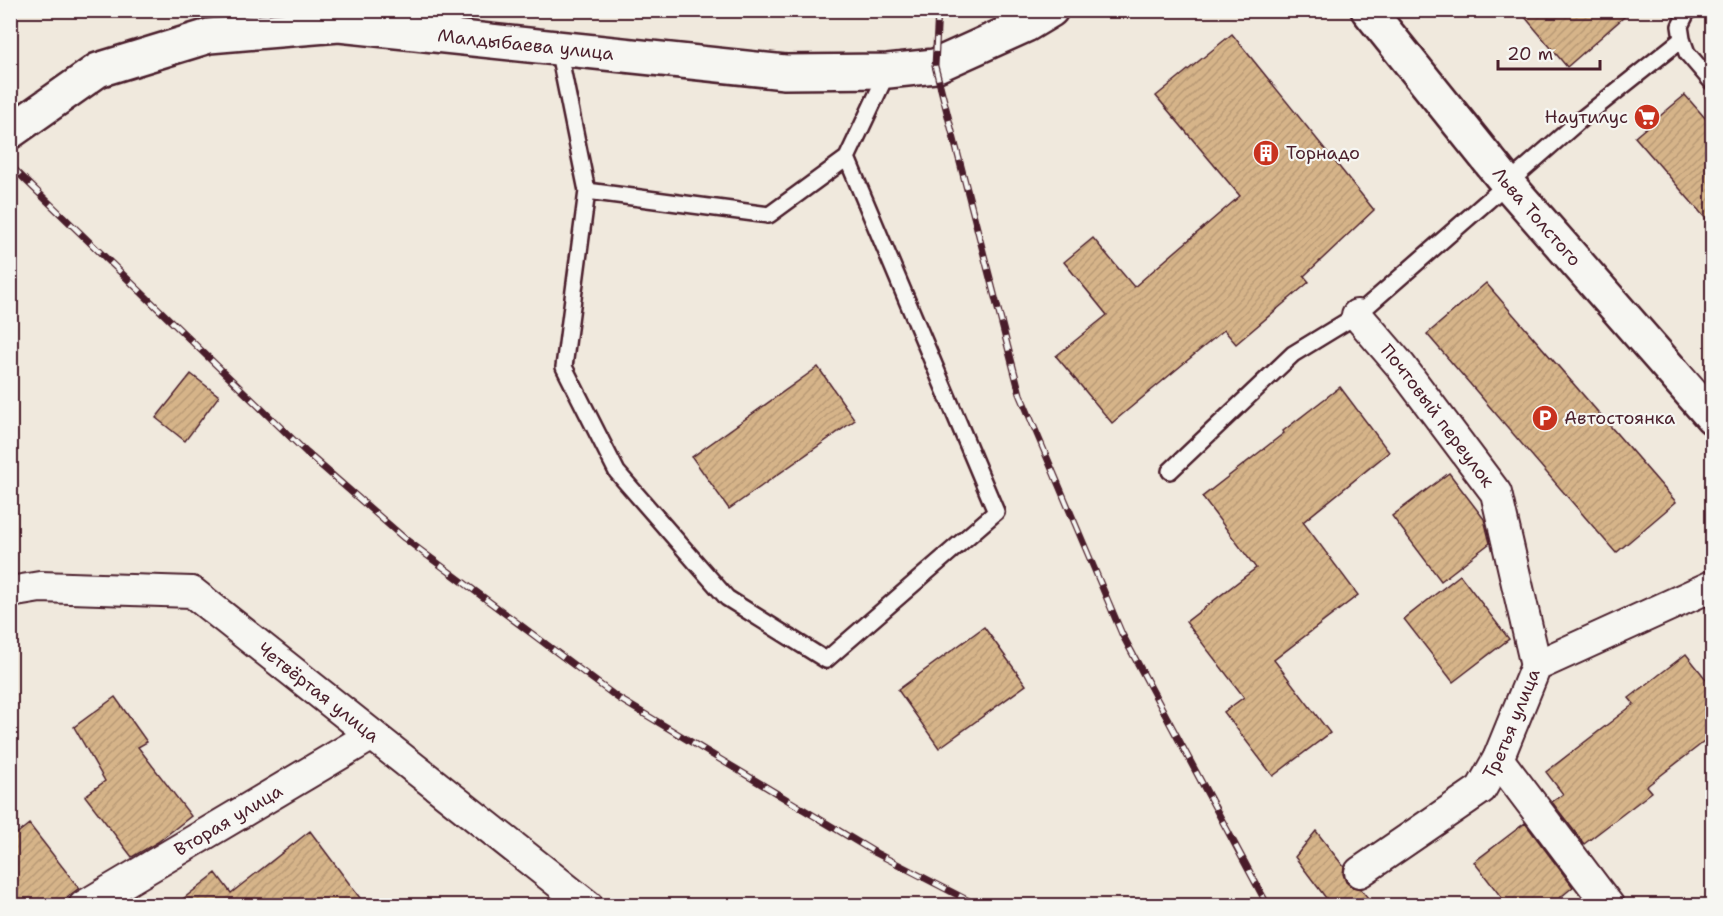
<svg xmlns="http://www.w3.org/2000/svg" width="1723" height="916" viewBox="0 0 1723 916" font-family="'Shantell Sans',sans-serif">
  <style>
    .building { fill: url(#building-hatch); stroke: #4a1f2b; stroke-width: 1.5 }
    .lines { fill: none; stroke-linecap: round; stroke-linejoin: round }
    .lane-casing { stroke: #4a1f2b; stroke-width: 20 }
    .street-casing { stroke: #4a1f2b; stroke-width: 34 }
    .secondary-casing { stroke: #4a1f2b; stroke-width: 38 }
    .lane { stroke: #f6f6f2; stroke-width: 15 }
    .street { stroke: #f6f6f2; stroke-width: 30 }
    .secondary { stroke: #f6f6f2; stroke-width: 33 }
    .rail-casing { stroke: #4a1f2b; stroke-width: 7 }
    .rail { stroke: #f6f6f2; stroke-width: 4.5; stroke-dasharray: 14; stroke-linecap: butt }
    .labels { text-anchor: middle; stroke-width: 4.5; stroke-linejoin: round; paint-order: stroke }
    .street-label { font-size: 18px; fill: #4a1f2b; stroke: #f6f6f2 }
    .poi-label { font-size: 18px; fill: #4a1f2b; stroke: #f6f6f2; text-anchor: start }
  </style>
  <defs>
    <pattern id="building-hatch" width="6" height="6" patternUnits="userSpaceOnUse" patternTransform="scale(1.5)"><rect width="6" height="6" fill="#d6b489"/><path d="M-1 1l2-2M0 6l6-6M5 7l2-2" fill="none" stroke="#b99a76"/></pattern>
  </defs>
  <rect width="100%" height="100%" fill="#f0e9dd"/>
  <filter id="ink" filterUnits="userSpaceOnUse"><feTurbulence type="fractalNoise" baseFrequency=".0167" numOctaves="2"/><feDisplacementMap in="SourceGraphic" scale="12" xChannelSelector="R" yChannelSelector="G"/><feConvolveMatrix kernelMatrix="1 2 1 2 8 2 1 2 1" color-interpolation-filters="sRGB"/></filter>
  <g filter="url(#ink)">
    <path class="building" d="M1519 10H1632L1567 67Z
      M1232 34 1374 210 1304 276 1309 282 1236 344 1224 330 1112 423 1056 356 1107 315 1064 262 1093 238 1134 287 1240 196 1156 96Z
      M1685 95 1713 127V227L1635 137Z
      M1486 283 1676 502 1616 553 1427 334Z
      M818 367 855 420 729 509 692 457Z
      M191 374 219 396 185 441 156 418Z
      M1340 387 1389 452 1303 522 1358 595 1274 660 1330 733 1273 776 1224 712 1244 697 1186 622 1256 568 1202 497 1284 433 1283 431Z
      M1449 473 1484 519 1490 543 1441 581 1392 516Z
      M1460 575 1509 639 1453 682 1404 619Z
      M984 627 1026 685 939 748 898 690Z
      M1686 654 1713 688V735L1647 786 1652 792 1584 844 1552 802 1563 794 1546 772 1634 704 1629 698Z
      M115 697 147 742 138 747 191 816 158 842 132 857 85 796 105 781 74 727Z
      M1525 823 1573 887 1550 906H1508L1474 862Z
      M29 824 79 888 56 906H10V839Z
      M310 831 366 906H174L216 873 231 893Z
      M1316 831 1344 867 1343 874 1346 882 1352 887 1361 889 1374 906H1332L1295 857Z"/>
    <g class="lines">
      <defs>
        <path id="lane" d="M1682 39 1680 26 1688 10
          M558 48 587 191 564 367 617 472 727 598 826 660 996 512 847 158 888 71
          M587 191 769 215 847 158
          M1170 471 1293 354 1357 315 1579 121 1682 39 1687 53 1712 82"/>
        <g id="street">
          <path id="s1" d="M1357 315 1400 365 1496 493 1536 666"/>
          <path id="s2" d="M10 592 40 587 192 592 588 906"/>
          <path d="M1498 759 1609 906"/>
          <path id="s3" d="M1360 872 1481 789 1498 759 1536 666 1712 586"/>
          <path id="s4" d="M84 906 372 735"/>
        </g>
        <g id="secondary">
          <path id="s5" d="M1368 10 1507 183 1712 417"/>
          <path id="s6" d="M10 132 98 70 209 36 339 25 785 72 888 71 935 66 1026 25 1051 10"/>
        </g>
      </defs>
      <use href="#lane" class="lane-casing"/>
      <use href="#street" class="street-casing"/>
      <use href="#secondary" class="secondary-casing"/>
      <use href="#lane" class="lane"/>
      <use href="#street" class="street"/>
      <use href="#secondary" class="secondary"/>
      <defs>
        <path id="rail" d="M938 10 935 66 1020 394 1122 634 1268 906
          M10 165 307 453 404 538 618 698 876 853 979 906"/>
      </defs>
      <use href="#rail" class="rail-casing"/>
      <use href="#rail" class="rail"/>
    </g>
  </g>
  <defs>
    <symbol id="supermarket-disc" viewBox="-11 -11 22 22"><circle r="9.5" fill="#c8321e" stroke="#f6f6f2"/><path d="M-6-5.5h2.5l.6 2H6L4.5 2H-2.5L-4.4-4H-6ZM-1.5 3.2a1.3 1.3 0 1 0 .1 0ZM3 3.2a1.3 1.3 0 1 0 .1 0Z" fill="#fff"/></symbol>
    <symbol id="building-disc" viewBox="-11 -11 22 22"><circle r="9.5" fill="#c8321e" stroke="#f6f6f2"/><path d="M-4-6H4V6H1V3H-1V6H-4ZM-2.5-4.3h1.7v1.8h-1.7ZM.8-4.3h1.7v1.8H.8ZM-2.5-1h1.7V.8h-1.7ZM.8-1h1.7V.8H.8Z" fill="#fff"/></symbol>
    <symbol id="parking-disc" viewBox="-11 -11 22 22"><circle r="9.5" fill="#c8321e" stroke="#f6f6f2"/><path d="M-3.5-5.5H1a3.5 3.5 0 0 1 0 7H-1V5.5H-3.5ZM-1-3.4V-.6H.8a1.4 1.4 0 0 0 0-2.8Z" fill="#fff"/></symbol>
  </defs>
  <g fill-rule="evenodd">
    <use href="#supermarket-disc" x="1632" y="102" width="30" height="30"/>
    <use href="#building-disc" x="1251" y="138" width="30" height="30"/>
    <use href="#parking-disc" x="1530" y="403" width="30" height="30"/>
  </g>
  <g class="labels">
    <g class="street-label">
      <text dy="6" stroke="none"><textPath href="#s6" startOffset="542">Малдыбаева улица</textPath></text>
      <text dy="6" stroke="none"><textPath href="#s5" startOffset="267">Льва Толстого</textPath></text>
      <text dy="6" stroke="none"><textPath href="#s1" startOffset="129">Почтовый переулок</textPath></text>
      <text dy="6" stroke="none"><textPath href="#s2" startOffset="344">Четвёртая улица</textPath></text>
      <text dy="6" stroke="none"><textPath href="#s3" startOffset="219">Третья улица</textPath></text>
      <text dy="6" stroke="none"><textPath href="#s4" startOffset="168">Вторая улица</textPath></text>
    </g>
    <g class="poi-label">
      <text x="1628" y="123" text-anchor="end">Наутилус</text>
      <text x="1286" y="159">Торнадо</text>
      <text x="1564" y="424">Автостоянка</text>
    </g>
  </g>
  <rect width="1723" height="916" fill="none" stroke="#f6f6f2" stroke-width="36"/>
  <rect x="18" y="18" width="1687" height="880" fill="none" stroke="#4a1f2b" stroke-width="2" filter="url(#ink)"/>
  <path d="M1498 60v9h102v-9" fill="none" stroke="#4a1f2b" stroke-width="3"/>
  <text x="1507" y="60" font-size="18" fill="#4a1f2b" stroke="#f6f6f2" stroke-width="4.5" paint-order="stroke">20 m</text>
</svg>
